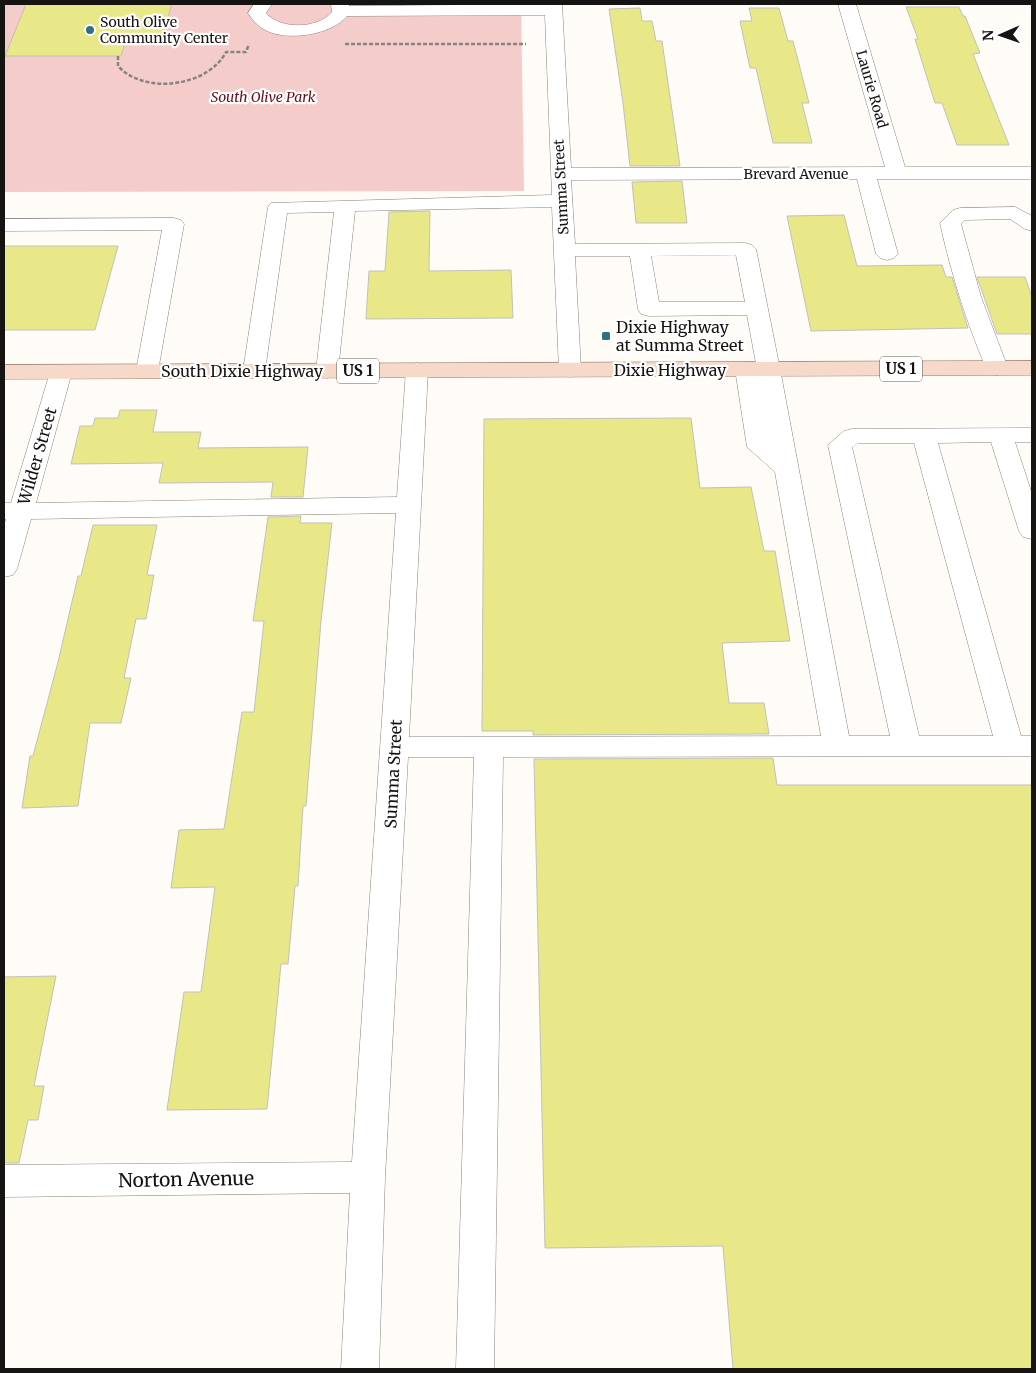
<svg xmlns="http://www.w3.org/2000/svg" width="1036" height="1373" viewBox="0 0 1036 1373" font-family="Merriweather,serif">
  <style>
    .green { fill: #f4ccca }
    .building { fill: #e8e889; stroke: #c1c1ba }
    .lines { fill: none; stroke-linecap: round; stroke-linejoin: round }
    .minor-casing { stroke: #88847e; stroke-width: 1 }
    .major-casing { stroke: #a38472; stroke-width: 1 }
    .path { stroke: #868380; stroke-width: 2.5; stroke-dasharray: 4 2; stroke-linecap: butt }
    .minor { fill: #fff; fill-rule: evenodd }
    .major { fill: #f6d9c9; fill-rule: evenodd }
    .poi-dot { fill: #316f85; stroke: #fff; stroke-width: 2 }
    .labels { text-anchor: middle; stroke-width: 4.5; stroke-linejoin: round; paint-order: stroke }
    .far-poi-label { font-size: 14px; fill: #151412; stroke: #fff; text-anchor: start }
    .far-street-label { font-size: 14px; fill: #151412; stroke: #fff }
    .far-park-label { font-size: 14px; font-style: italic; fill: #650e18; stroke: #fff }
    .shield { fill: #fff; stroke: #5b5a59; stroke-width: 1 }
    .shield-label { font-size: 15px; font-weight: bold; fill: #151412 }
    .poi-label { font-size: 16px; fill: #151412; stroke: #fff; text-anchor: start }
    .street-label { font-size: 16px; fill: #151412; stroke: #fff }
    .near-street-label { font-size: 19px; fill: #151412; stroke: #fff }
  </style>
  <rect width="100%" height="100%" fill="#fffbf6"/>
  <path class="green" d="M4 4H521L524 191 4 192Z"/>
  <path class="building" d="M26 4H172L161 40H126L121 56H5Z
    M906 7H959L963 16H965L980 53 973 54 1009 145H957L942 103H935L915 39H918Z
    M640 8 642 21H652L656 41H662L680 166H630L623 103 609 9Z
    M749 8H779L788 41H793L809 103H802L812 143H773L756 68H750L740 21H752Z
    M682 181 687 223H636L632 182Z
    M430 211 429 271 511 270 513 318 366 319 369 271H385L389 212Z
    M844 215 857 266 942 265 946 277H952L968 328 811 331 787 216Z
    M4 246H118L95 330H4Z
    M977 277H1025L1032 297V334H997Z
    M120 410H157L153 432H201L198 448 308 447 303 497H271L273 482 159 483 163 463 71 464 80 426H93L95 418H118Z
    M691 418 700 488 751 487 764 551H775L790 641 722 643 729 703H764L769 734 533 735V731H482L484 419Z
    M301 516 300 523H332L321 621 306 806H303L298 886H295L288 964H281L267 1109 167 1110 184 992H201L215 887 171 888 179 830 224 829 242 712H254L264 621H253L268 517Z
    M93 525H157L147 575H154L146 619H136L124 678H131L121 723H90L78 806 22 808 30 756H33L58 662 78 576H81Z
    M773 758 777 785H1032V1369H733L723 1246 545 1248 534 759Z
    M56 976 34 1086H44L38 1120H28L19 1163H4V977Z"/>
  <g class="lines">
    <defs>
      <path id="minor" d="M254 4H272L266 13C280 30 318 29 332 12L331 4H349V6L562 4 571 168 885 167 838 4H856L905 167H1032V179H877L898 254 894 258 887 260 880 258 876 254 857 179 571 180 575 244 745 243 752 245 756 249 780 369 849 736H890L828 445 844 431 852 429 1032 428V442H1015L1032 494V539L1023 537 1019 531 991 442 938 443 1021 736H1032V756L503 757 494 1369H456L474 757H408L385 1177 379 1369H341L350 1193 4 1197V1165L352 1162 396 513 31 519 17 569 13 575 4 577V526L6 519H4V503H11L50 372 53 367 61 365 69 367 72 372 36 503 397 497 406 370 409 365 417 363 425 365 428 370 409 737 821 736 775 472 747 447 735 369 738 364 746 362 754 364 757 369 771 444 747 315 649 316 641 314 638 309 630 256H575L581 370 578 375 570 377 562 375 559 370 552 207 355 211 338 371 335 376 327 378 319 376 316 371 334 212 287 213 265 371 262 376 254 378 246 376 243 371 268 207 271 203 552 195 545 15 347 16C331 36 278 44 258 25 254 22 251 17 248 13ZM736 255 745 302H659L651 256ZM858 443H914L993 736H919L852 447Z
        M1015 207 1032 216V231L1025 229 1010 219 965 220 961 224 981 297 1008 368 1005 373 997 375 989 373 986 368C966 321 951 273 940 223L953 210 960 208Z
        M174 218 181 220 184 224 158 371 155 376 147 378 139 376 136 371 162 230 4 231V219Z"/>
      <path id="major" d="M1032 361V375L4 379V365Z"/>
    </defs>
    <use href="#minor" class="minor-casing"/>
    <use href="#major" class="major-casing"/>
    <path class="path" d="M345 44H526
      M118 56V66C144 95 208 87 226 52H246L249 44"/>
    <use href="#minor" class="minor"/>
    <use href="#major" class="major"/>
  </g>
  <g class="poi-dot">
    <circle cx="90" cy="30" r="5"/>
    <rect x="601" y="331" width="10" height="10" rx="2.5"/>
  </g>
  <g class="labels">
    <g class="far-poi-label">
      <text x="100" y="27">South Olive<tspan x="100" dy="16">Community Center</tspan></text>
    </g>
    <g class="far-street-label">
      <text transform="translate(872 89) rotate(74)" y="5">Laurie Road</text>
      <text x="796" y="179">Brevard Avenue</text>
      <text transform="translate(561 187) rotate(-93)" y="5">Summa Street</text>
    </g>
    <g class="far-park-label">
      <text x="263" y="102">South Olive Park</text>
    </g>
    <g class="shield">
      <rect x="880" y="356.5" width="42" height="25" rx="4"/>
      <rect x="337" y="358.5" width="42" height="25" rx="4"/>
    </g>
    <g class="shield-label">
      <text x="901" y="374">US 1</text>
      <text x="358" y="376">US 1</text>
    </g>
    <g class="poi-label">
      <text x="616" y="333">Dixie Highway<tspan x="616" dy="18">at Summa Street</tspan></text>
    </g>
    <g class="street-label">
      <text x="670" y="376">Dixie Highway</text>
      <text x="242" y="377">South Dixie Highway</text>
      <text transform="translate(37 456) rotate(-74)" y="6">Wilder Street</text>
      <text transform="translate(393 774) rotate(-87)" y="6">Summa Street</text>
    </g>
    <g class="near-street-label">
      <text transform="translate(186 1179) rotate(-1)" y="7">Norton Avenue</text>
    </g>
  </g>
  <rect width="1036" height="1373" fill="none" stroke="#151412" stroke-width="10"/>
  <g transform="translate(1001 35) rotate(268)" stroke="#ffffff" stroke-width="4" paint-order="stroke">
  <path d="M0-4L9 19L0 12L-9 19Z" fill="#151412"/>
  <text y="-8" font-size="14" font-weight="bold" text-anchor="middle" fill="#151412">N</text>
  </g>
</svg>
